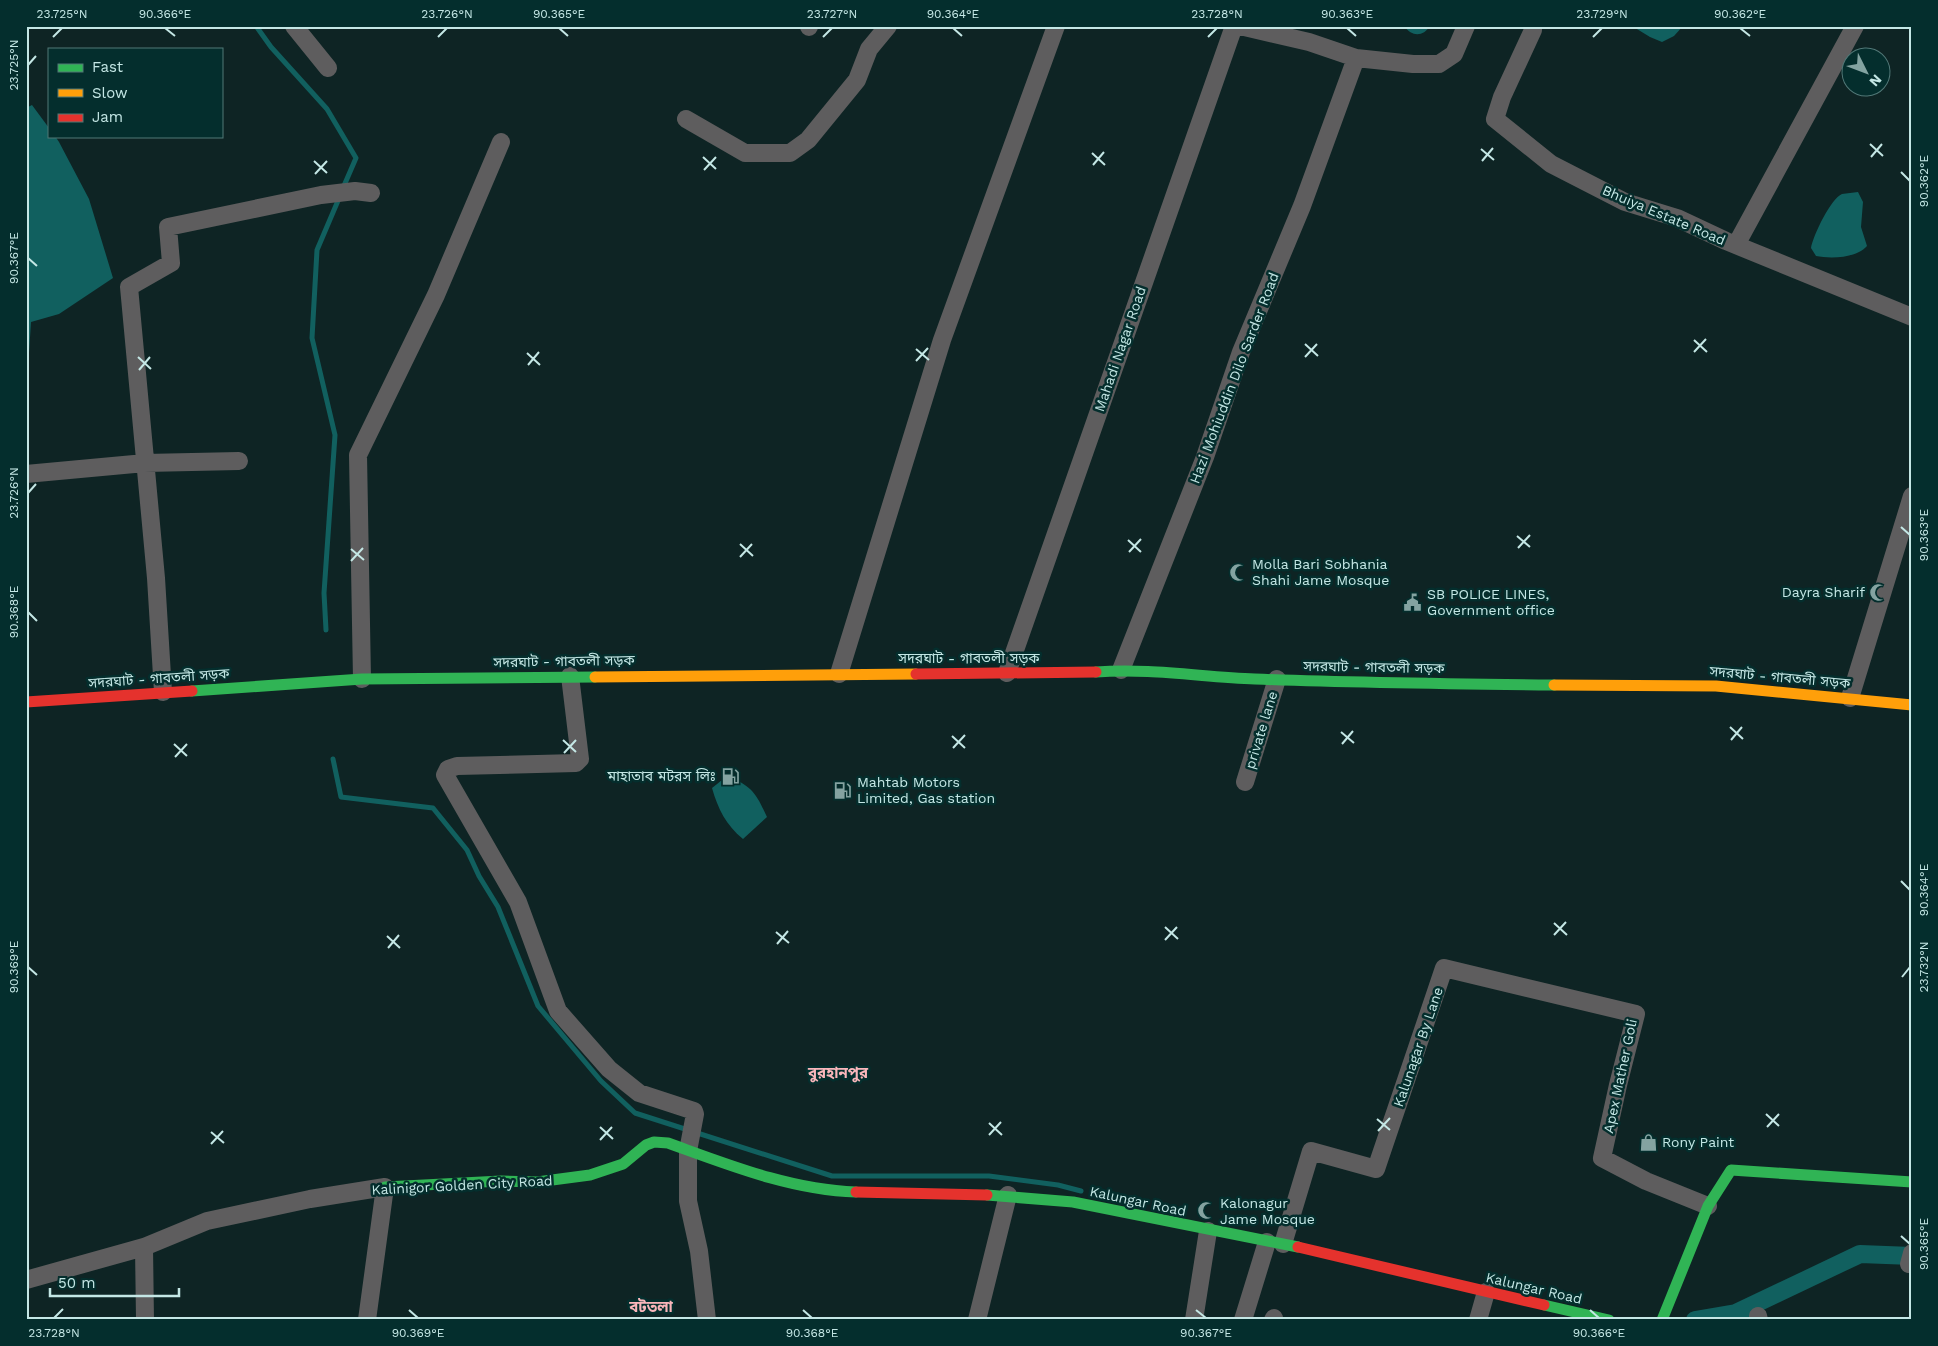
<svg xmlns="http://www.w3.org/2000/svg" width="1938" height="1346" viewBox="0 0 1938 1346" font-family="'Work Sans','Noto Sans Bengali',sans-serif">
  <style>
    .water { fill: #11605f }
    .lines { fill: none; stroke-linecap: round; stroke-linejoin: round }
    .stream { stroke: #11605f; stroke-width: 5 }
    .canal { stroke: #11605f; stroke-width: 18 }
    .street { stroke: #5e5d5e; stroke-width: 18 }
    .fast { stroke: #30b455; stroke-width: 11 }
    .slow { stroke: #ff9f0a; stroke-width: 11 }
    .jam { stroke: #e5322d; stroke-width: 11 }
    .ticks { fill: none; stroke: #c4e7e5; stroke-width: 2 }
    .labels { text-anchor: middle; stroke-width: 5; stroke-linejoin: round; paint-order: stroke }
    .street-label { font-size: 14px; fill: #c4e7e5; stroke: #042e2d }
    .poi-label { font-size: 14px; fill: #c4e7e5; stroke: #042e2d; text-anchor: start }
    .neighbourhood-label { font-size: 15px; font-weight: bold; fill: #fab6bb; stroke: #042e2d }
    .neatline { fill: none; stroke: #c4e7e5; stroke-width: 2 }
    .ticks-label { font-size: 12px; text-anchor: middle; fill: #c4e7e5 }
  </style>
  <rect width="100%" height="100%" fill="#0e2424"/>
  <path class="water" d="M1404 26H1430C1423 37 1412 37 1404 26Z
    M1632 26H1683L1674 36 1662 42 1650 37Z
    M32 105 49 128V136H55L59 142 89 199 113 278 59 314 31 322 29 353 26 354V108Z
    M1858 192 1863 202 1861 227 1867 246C1857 258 1831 259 1816 256L1811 248C1813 236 1831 198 1842 194 1847 193 1853 193 1858 192Z
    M727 776C752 786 756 793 767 817L743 839C726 825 718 809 712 788Z"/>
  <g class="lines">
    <path class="stream" d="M256 26 271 47 327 109 356 158 343 188
      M326 630 324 593 335 435 312 338 317 250 340 196
      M333 759 341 797 433 808 467 850 479 876 498 907 538 1006 601 1081 635 1113 832 1176H989L1058 1185 1081 1191"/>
    <path class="canal" d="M1695 1320 1736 1313 1860 1254 1912 1256"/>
    <path class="street" d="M294 26 328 68
      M809 26V27
      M1240 26 1309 42 1356 58 1413 64H1439L1454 54 1466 26
      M1533 26V30L1502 97 1495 119 1551 164 1625 202 1677 218 1726 241 1912 317
      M686 119 745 153H790L808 140 857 80 869 49 888 26
      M1736 245 1855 26
      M26 474 145 463 239 461
      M1121 670 1205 457 1241 352 1302 206 1356 58
      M1007 673 1234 26
      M839 674 942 340 1056 26
      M570 676 580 759 576 763 457 766 448 769 445 775 518 902 558 1011 609 1069 639 1093 694 1111 695 1114 688 1151V1201L699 1251 707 1320
      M362 679 358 455 436 295 501 142
      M163 692 156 578 129 287 171 263 168 227 321 195 355 191 371 193
      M1850 698 1912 496
      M1245 782 1277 679
      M1283 1244 1311 1151 1376 1169 1444 968 1636 1014 1618 1085 1602 1158 1646 1181 1708 1206
      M144 1247 145 1320
      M1909 1264 1912 1253
      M26 1280 144 1247 207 1221 310 1199 385 1187 367 1320
      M1758 1316 1759 1320
      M977 1320 1008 1195
      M1194 1320 1208 1231
      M1243 1320 1267 1242
      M1273 1320 1274 1318
      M1478 1320 1486 1292"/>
    <path class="fast" d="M1096 672C1149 668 1202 677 1255 679 1355 683 1454 684 1554 685
      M192 691 362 679 595 677
      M385 1187 501 1181 537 1182 590 1175 623 1164 646 1145 654 1142 668 1143C729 1165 791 1190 856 1192
      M987 1195 1073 1202 1298 1247
      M1544 1305 1609 1320
      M1662 1320 1708 1206 1731 1170 1912 1182"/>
    <path class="slow" d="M595 677 916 674
      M1554 685 1716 686 1912 705"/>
    <path class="jam" d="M916 674 1096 672
      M26 702 192 691
      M856 1192 987 1195
      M1298 1247 1544 1305"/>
  </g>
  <path class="ticks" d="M165 28 175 36M559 28 568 36M953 28 962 36M1347 28 1356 36M1740 28 1750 36M53 37 62 28M438 37 447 28M823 37 832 28M1208 37 1217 28M1593 37 1602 28M28 65 36 56M1870 144 1883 156M1481 149 1494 160M1092 153 1105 165M703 157 716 169M1871 157 1882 144M314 161 327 173M1482 161 1493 148M1093 165 1104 152M704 170 716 157M1901 172 1910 181M315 174 327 161M28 258 37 266M1694 340 1707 352M1305 344 1318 356M916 349 929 360M1694 352 1706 339M527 353 540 365M138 357 151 369M1305 357 1317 344M916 361 928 348M528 365 539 352M139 370 150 357M28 493 36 484M1901 527 1910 535M1517 536 1530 547M1128 540 1141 552M740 544 753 556M1518 548 1530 535M351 549 364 560M1129 552 1141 539M740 557 752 544M351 561 363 548M28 612 37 621M1730 727 1743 739M1341 732 1354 743M952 736 965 748M563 740 576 752M1731 740 1742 727M174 744 187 756M1342 744 1353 731M953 748 965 735M564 753 576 740M175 757 187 744M1901 881 1910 890M1554 923 1567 935M1165 927 1178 939M776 932 789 943M1554 935 1566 922M387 936 400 948M1165 940 1177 927M777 944 788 931M388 948 399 935M28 967 37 975M1902 977 1910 967M1766 1114 1779 1126M1377 1119 1390 1130M989 1123 1002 1135M600 1127 613 1139M1767 1127 1779 1114M1378 1131 1390 1118M211 1132 224 1143M989 1135 1001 1122M600 1140 612 1127M211 1144 223 1131M1901 1236 1910 1244M409 1310 418 1318M803 1310 812 1318M1196 1310 1206 1318M1590 1310 1599 1318M54 1318 63 1309"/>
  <defs>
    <symbol id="mosque-bare" viewBox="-9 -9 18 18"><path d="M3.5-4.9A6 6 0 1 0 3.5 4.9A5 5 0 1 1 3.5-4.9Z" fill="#84a3a1" stroke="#042e2d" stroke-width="2.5" paint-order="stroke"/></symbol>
    <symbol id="civic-bare" viewBox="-9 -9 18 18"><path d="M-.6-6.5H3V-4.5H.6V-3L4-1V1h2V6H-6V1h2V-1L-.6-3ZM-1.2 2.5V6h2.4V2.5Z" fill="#84a3a1" stroke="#042e2d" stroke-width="2.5" paint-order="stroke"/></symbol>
    <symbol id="fuel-bare" viewBox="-9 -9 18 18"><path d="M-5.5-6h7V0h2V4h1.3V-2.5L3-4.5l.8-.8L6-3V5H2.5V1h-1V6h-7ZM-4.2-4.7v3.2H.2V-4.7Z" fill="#84a3a1" stroke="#042e2d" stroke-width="2.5" paint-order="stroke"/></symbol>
    <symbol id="shop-bare" viewBox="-9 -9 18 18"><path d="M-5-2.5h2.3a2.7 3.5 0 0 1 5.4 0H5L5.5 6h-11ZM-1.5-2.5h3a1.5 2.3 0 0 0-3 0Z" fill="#84a3a1" stroke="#042e2d" stroke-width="2.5" paint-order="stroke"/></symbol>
  </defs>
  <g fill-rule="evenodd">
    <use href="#mosque-bare" x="1226" y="560" width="25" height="25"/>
    <use href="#mosque-bare" x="1866" y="580" width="25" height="25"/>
    <use href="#civic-bare" x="1400" y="590" width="25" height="25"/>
    <use href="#fuel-bare" x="718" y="764" width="25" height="25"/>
    <use href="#fuel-bare" x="830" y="778" width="25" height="25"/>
    <use href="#shop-bare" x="1636" y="1130" width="25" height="25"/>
    <use href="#mosque-bare" x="1194" y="1198" width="25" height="25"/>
  </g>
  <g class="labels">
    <g class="street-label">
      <text transform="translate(1664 215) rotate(23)" y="5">Bhuiya Estate Road</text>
      <text transform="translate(1120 349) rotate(-71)" y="5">Mahadi Nagar Road</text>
      <text transform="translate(1234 378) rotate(-69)" y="5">Hazi Mohiuddin Dilo Sarder Road</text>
      <text x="969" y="663">সদরঘাট - গাবতলী সড়ক</text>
      <text transform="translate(564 661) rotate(-1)" y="5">সদরঘাট - গাবতলী সড়ক</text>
      <text transform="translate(1374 667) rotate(1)" y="5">সদরঘাট - গাবতলী সড়ক</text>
      <text transform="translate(1780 677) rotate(5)" y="5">সদরঘাট - গাবতলী সড়ক</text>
      <text transform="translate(159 678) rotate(-4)" y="5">সদরঘাট - গাবতলী সড়ক</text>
      <text transform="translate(1261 730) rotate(-73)" y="5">private lane</text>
      <text transform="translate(1418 1047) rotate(-71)" y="5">Kalunagar By Lane</text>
      <text transform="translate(1620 1076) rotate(-78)" y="5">Apex Mather Goli</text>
      <text transform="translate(462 1185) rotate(-3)" y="5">Kalinigor Golden City Road</text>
      <text transform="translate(1138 1201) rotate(12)" y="5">Kalungar Road</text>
      <text transform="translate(1534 1288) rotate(13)" y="5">Kalungar Road</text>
    </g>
    <g class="poi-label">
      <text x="1252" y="569">Molla Bari Sobhania<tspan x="1252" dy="16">Shahi Jame Mosque</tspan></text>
      <text x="1865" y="597" text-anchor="end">Dayra Sharif</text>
      <text x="1427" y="599">SB POLICE LINES,<tspan x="1427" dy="16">Government office</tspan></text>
      <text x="716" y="781" text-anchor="end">মাহাতাব মটরস লিঃ</text>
      <text x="857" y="787">Mahtab Motors<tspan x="857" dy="16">Limited, Gas station</tspan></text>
      <text x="1662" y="1147">Rony Paint</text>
      <text x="1220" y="1208">Kalonagur<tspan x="1220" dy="16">Jame Mosque</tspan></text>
    </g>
    <g class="neighbourhood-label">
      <text x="838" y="1078">বুরহানপুর</text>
      <text x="651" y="1312">বটতলা</text>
    </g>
  </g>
  <rect width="1938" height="1346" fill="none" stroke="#042e2d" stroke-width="55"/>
  <rect x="48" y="48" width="175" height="90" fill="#042e2d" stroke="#517877"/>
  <rect x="58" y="64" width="25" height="8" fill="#30b455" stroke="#517877"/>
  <text x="92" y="72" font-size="15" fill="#c4e7e5">Fast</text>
  <rect x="58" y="89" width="25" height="8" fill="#ff9f0a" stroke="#517877"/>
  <text x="92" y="98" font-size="15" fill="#c4e7e5">Slow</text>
  <rect x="58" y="114" width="25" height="8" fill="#e5322d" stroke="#517877"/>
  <text x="92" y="122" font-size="15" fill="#c4e7e5">Jam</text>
  <g transform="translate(1866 72) rotate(132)"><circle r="24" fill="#042e2d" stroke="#517877"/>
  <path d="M0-4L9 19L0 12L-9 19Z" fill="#84a3a1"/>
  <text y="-8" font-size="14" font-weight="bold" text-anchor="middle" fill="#c4e7e5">N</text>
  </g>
  <path d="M50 1288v8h129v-8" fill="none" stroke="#c4e7e5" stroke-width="2.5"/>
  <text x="58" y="1288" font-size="15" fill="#c4e7e5" stroke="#042e2d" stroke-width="4" paint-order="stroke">50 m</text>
  <rect x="28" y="28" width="1882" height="1290" class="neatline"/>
  <g class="ticks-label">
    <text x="62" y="18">23.725°N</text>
    <text x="165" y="18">90.366°E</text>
    <text x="447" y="18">23.726°N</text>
    <text x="559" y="18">90.365°E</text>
    <text x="832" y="18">23.727°N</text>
    <text x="953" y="18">90.364°E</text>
    <text x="1217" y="18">23.728°N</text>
    <text x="1347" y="18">90.363°E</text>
    <text x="1602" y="18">23.729°N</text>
    <text x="1740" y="18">90.362°E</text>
    <text transform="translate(14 65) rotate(-90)" y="4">23.725°N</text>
    <text transform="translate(1924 181) rotate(-90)" y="4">90.362°E</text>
    <text transform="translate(14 258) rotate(-90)" y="4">90.367°E</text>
    <text transform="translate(14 493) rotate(-90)" y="4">23.726°N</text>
    <text transform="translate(1924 535) rotate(-90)" y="4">90.363°E</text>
    <text transform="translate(14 612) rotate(-90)" y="4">90.368°E</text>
    <text transform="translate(1924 890) rotate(-90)" y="4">90.364°E</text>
    <text transform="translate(14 967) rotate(-90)" y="4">90.369°E</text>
    <text transform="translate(1924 967) rotate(-90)" y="4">23.732°N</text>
    <text transform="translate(1924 1244) rotate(-90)" y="4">90.365°E</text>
    <text x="54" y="1337">23.728°N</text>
    <text x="418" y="1337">90.369°E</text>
    <text x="812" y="1337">90.368°E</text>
    <text x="1206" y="1337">90.367°E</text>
    <text x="1599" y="1337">90.366°E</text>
  </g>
</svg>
